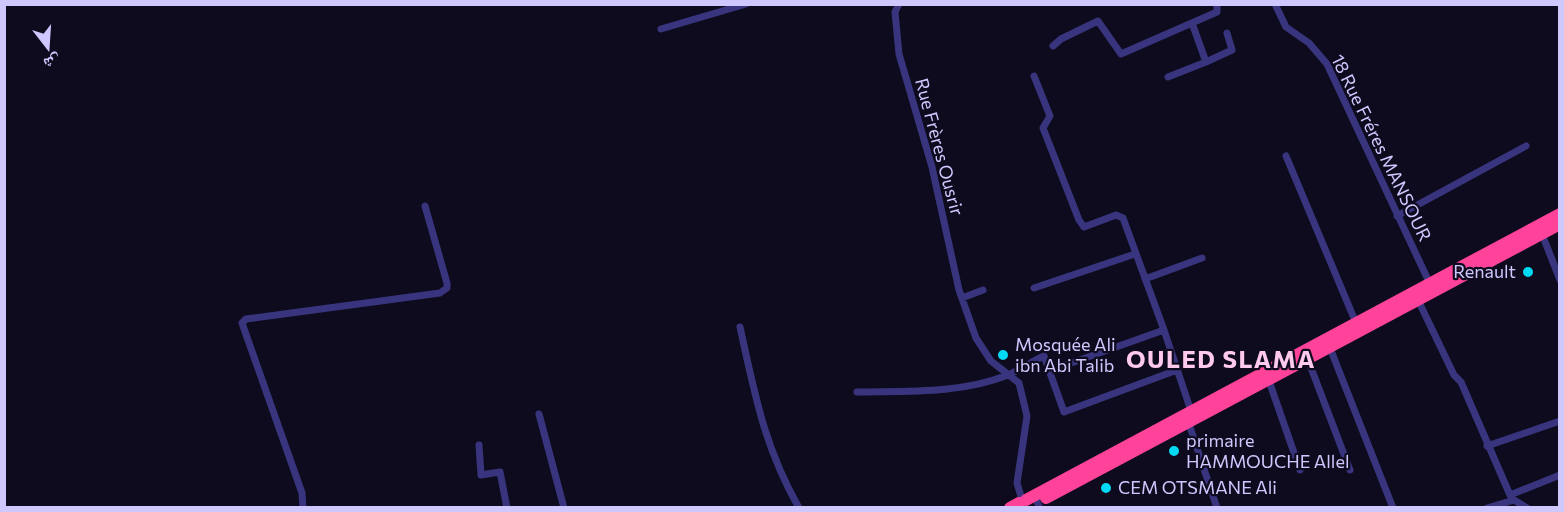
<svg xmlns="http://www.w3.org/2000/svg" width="1564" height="512" viewBox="0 0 1564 512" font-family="Commissioner,'Noto Naskh Arabic',sans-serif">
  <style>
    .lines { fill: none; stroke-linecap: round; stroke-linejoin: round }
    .street { stroke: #38357e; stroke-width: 7 }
    .highway { stroke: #ff439b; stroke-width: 12 }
    .poi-dot { fill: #00d9f3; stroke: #0f0b1e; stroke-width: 2 }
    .labels { text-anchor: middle; stroke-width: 4.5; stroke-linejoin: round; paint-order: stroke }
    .street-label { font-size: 18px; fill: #cfc8ff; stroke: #0f0b1e }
    .poi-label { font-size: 18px; fill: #cfc8ff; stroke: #0f0b1e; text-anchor: start }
    .district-label { font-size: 24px; font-weight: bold; letter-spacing: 1.5px; fill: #ffcaeb; stroke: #0f0b1e }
  </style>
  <rect width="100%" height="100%" fill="#0f0b1e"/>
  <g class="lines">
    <path class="street" d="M899 4 895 12 899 54 932 167 959 290 976 338 991 361 1019 383 1027 416 1017 483 1022 500
      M1275 4 1286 27 1309 43 1327 64 1430 284
      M661 29 746 4
      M1053 46 1061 39 1098 21 1121 54 1217 12V4
      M1206 62 1232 50 1227 33
      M1034 76 1050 116 1043 128 1079 220 1084 227 1116 215 1123 218 1164 330 1191 411
      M1168 77 1206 62 1192 23
      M1286 156 1356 323
      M1397 216 1526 146
      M1542 234 1560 280
      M1145 279 1202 258
      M1034 288 1135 254
      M962 298 983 290
      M1418 300 1454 375 1461 382 1510 495 1560 475
      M740 327C755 395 764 446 799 508
      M1330 348 1393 508
      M1308 360 1350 470
      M1057 368 1164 330
      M1269 381 1300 470
      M857 392C907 391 960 394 1008 375 1020 370 1032 361 1044 356L1064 412 1177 370
      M539 414 564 508
      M1189 424 1217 508
      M479 445 481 475 500 472 507 508
      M1487 446 1560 421
      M1037 502 1040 508
      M303 508 302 493 242 323 246 319 440 293 447 288V283L425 206
      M1487 508 1514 500 1527 508"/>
    <path class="highway" d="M1046 498 1560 224
      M1026 500 1560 214
      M1010 508 1019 503"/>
  </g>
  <g class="poi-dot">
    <circle cx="1528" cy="272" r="6"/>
    <circle cx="1003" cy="355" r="6"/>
    <circle cx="1174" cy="451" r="6"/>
    <circle cx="1106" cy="488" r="6"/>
  </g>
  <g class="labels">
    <g class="street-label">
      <text transform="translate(939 147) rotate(75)" y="6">Rue Frères Ousrir</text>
      <text transform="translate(1381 148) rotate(64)" y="6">18 Rue Fréres MANSOUR</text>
    </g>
    <g class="poi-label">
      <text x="1516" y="278" text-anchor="end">Renault</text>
      <text x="1015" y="351">Mosquée Ali<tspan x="1015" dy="21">ibn Abi Talib</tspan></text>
      <text x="1186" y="447">primaire<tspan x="1186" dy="21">HAMMOUCHE Allel</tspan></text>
      <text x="1118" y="494">CEM OTSMANE Ali</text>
    </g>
    <g class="district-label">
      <text x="1221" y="368">OULED SLAMA</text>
    </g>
  </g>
  <rect width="1564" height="512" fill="none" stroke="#cfc8ff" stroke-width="12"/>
  <g transform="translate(48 48) rotate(163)" stroke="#0f0b1e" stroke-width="4.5" paint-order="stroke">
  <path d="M0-4.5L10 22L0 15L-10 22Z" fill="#cfc8ff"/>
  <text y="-9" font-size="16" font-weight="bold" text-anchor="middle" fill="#cfc8ff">ش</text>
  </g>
</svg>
